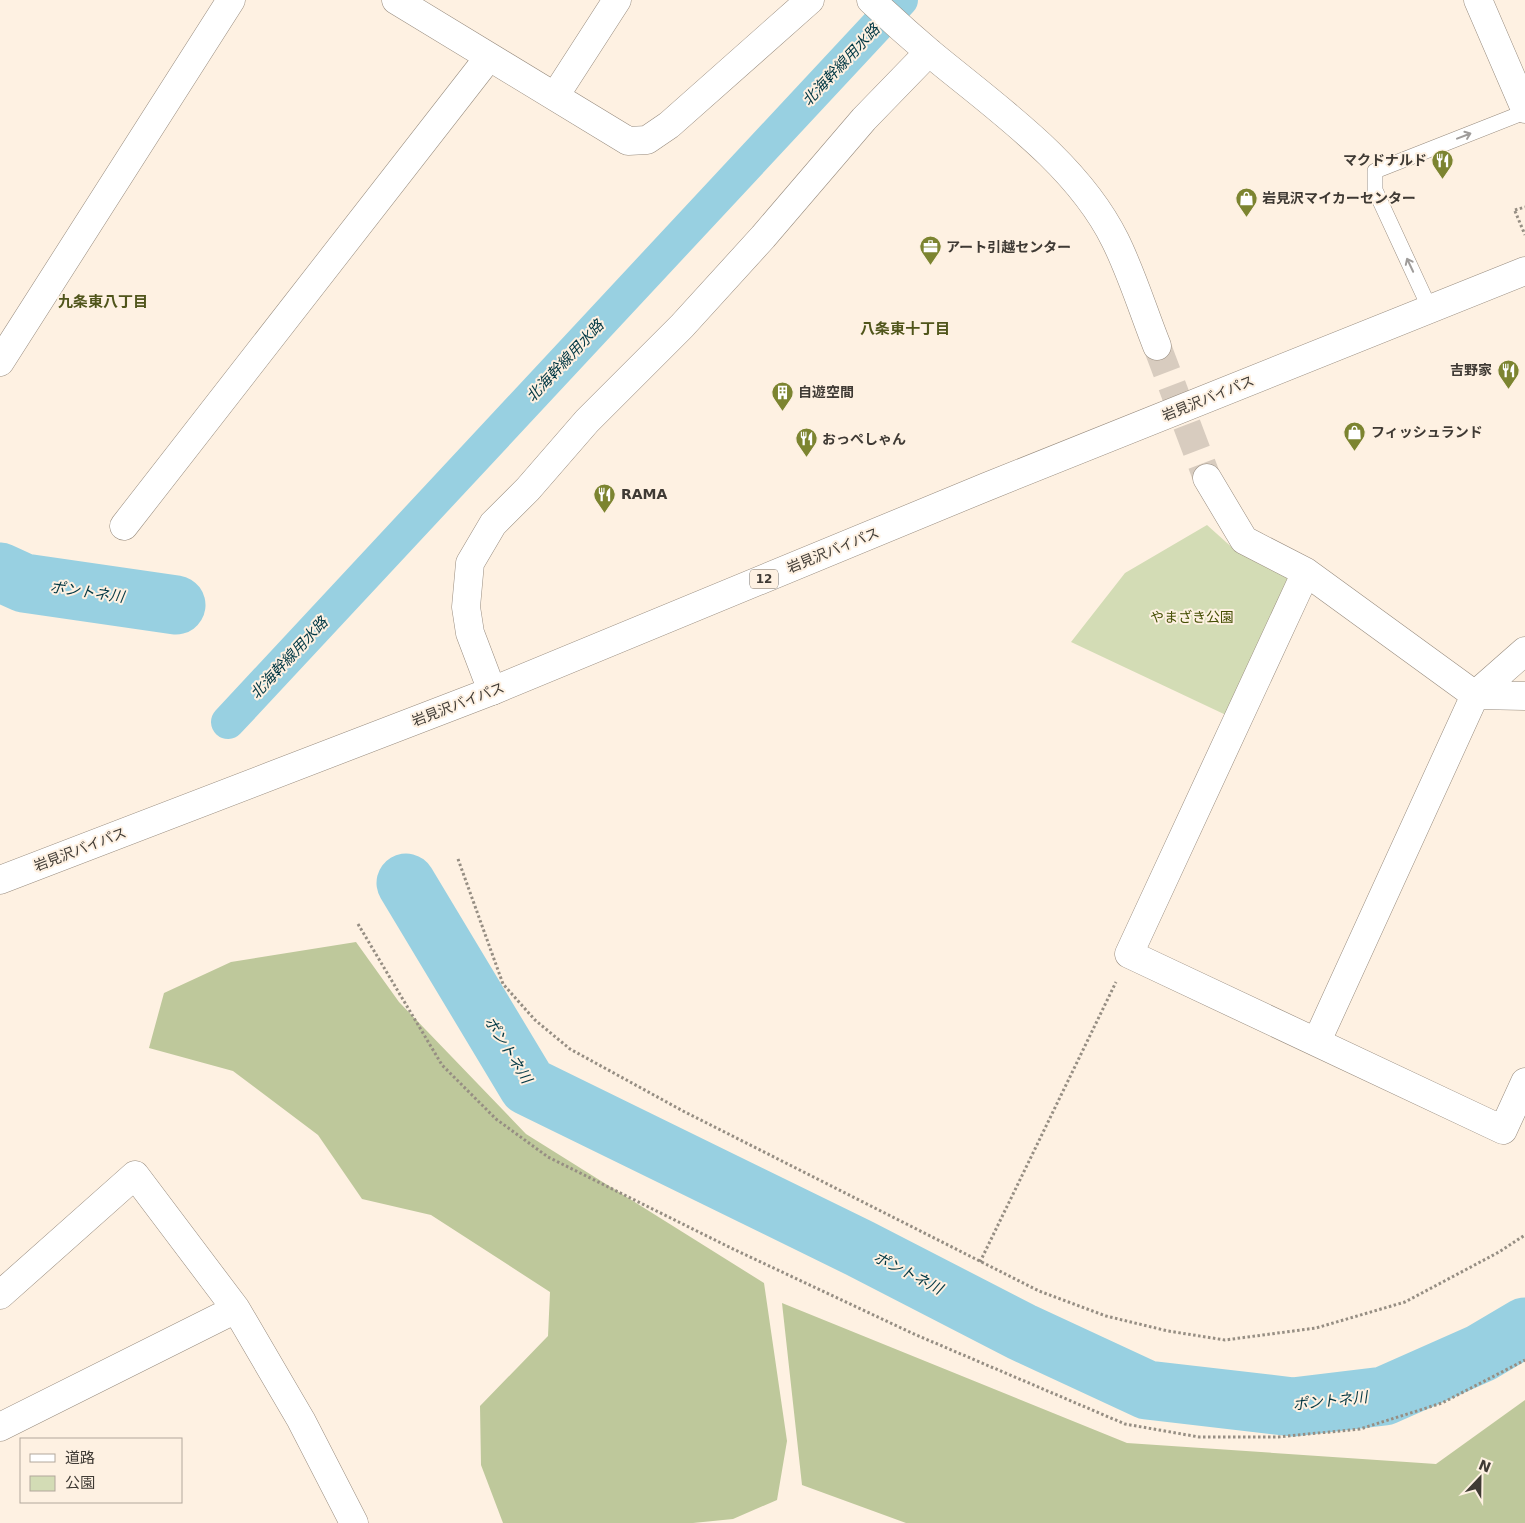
<svg xmlns="http://www.w3.org/2000/svg" width="1525" height="1523" viewBox="0 0 1525 1523" font-family="'DejaVu Sans','Noto Sans JP',sans-serif">
  <style>
    .green { fill: #d3dcb5 }
    .forest { fill: #bec89b }
    .lines { fill: none; stroke-linecap: round; stroke-linejoin: round }
    .canal { stroke: #98d0e1; stroke-width: 34 }
    .river { stroke: #98d0e1; stroke-width: 59 }
    .street-tunnel { stroke: #d8ccbf; stroke-width: 28; stroke-dasharray: 28 14; stroke-linecap: butt }
    .lane-casing { stroke: #978b7e; stroke-width: 16 }
    .street-casing { stroke: #978b7e; stroke-width: 29 }
    .secondary-casing { stroke: #978b7e; stroke-width: 29 }
    .highway-casing { stroke: #978b7e; stroke-width: 29 }
    .path { stroke: #968e83; stroke-width: 3; stroke-dasharray: 2.5 2.5; stroke-linecap: butt }
    .lane { stroke: #fff; stroke-width: 15 }
    .street { stroke: #fff; stroke-width: 28 }
    .secondary { stroke: #fff; stroke-width: 28 }
    .highway { stroke: #fff; stroke-width: 28 }
    .oneway { stroke: #9f9c9a }
    .labels { text-anchor: middle; stroke-width: 4; stroke-linejoin: round; paint-order: stroke }
    .shield { fill: #fef1e2; stroke: #787168; stroke-width: 1 }
    .shield-label { font-size: 12px; font-weight: bold; fill: #3f3a34 }
    .poi-label { font-size: 14px; font-weight: bold; fill: #3f3a34; stroke: #fef1e2; text-anchor: start }
    .street-label { font-size: 14px; fill: #3f3a34; stroke: #fef1e2 }
    .park-label { font-size: 14px; fill: #454f04; stroke: #fef1e2 }
    .water-label { font-size: 15px; font-style: italic; fill: #023844; stroke: #fef1e2 }
    .neighbourhood-label { font-size: 15px; font-weight: bold; fill: #50551b; stroke: #fef1e2 }
  </style>
  <rect width="100%" height="100%" fill="#fef1e2"/>
  <path class="green" d="M1207 525 1236 551 1291 577 1226 715 1071 642 1125 573Z"/>
  <path class="forest" d="M356 942 399 1002 526 1134 764 1283 787 1441 777 1500 733 1519 693 1523H503L481 1465 480 1406 548 1336 550 1292 431 1215 362 1199 318 1135 233 1071 149 1048 164 993 231 962Z
    M782 1303 1127 1443 1436 1464 1525 1400V1523H906L802 1485Z"/>
  <g class="lines">
    <path class="canal" d="M228 722 901 0"/>
    <path class="river" d="M0 572 24 583 176 605
      M406 883 528 1086 859 1248 1022 1332 1147 1390 1293 1407 1384 1396 1481 1353 1525 1327"/>
    <path class="street-tunnel" d="M1157 346 1207 478"/>
    <defs>
      <path id="lane" d="M1430 309 1375 190V171L1525 112"/>
      <path id="street" d="M396 0 628 141 647 140 669 125 810 0
        M871 0C890 18 910 36 930 53 995 107 1077 163 1115 240 1132 274 1143 311 1157 346
        M555 96 617 0
        M0 362 231 0
        M1207 478 1244 540 1306 572 1129 954 1503 1130 1525 1082
        M124 526 489 57
        M1306 572 1475 695 1317 1041
        M1525 651 1475 695 1525 696
        M492 691 470 633 466 607 470 563 493 524 528 489 587 421 682 326 763 237 864 119 929 52
        M0 1295 135 1175 236 1309 0 1427
        M236 1309 301 1420 354 1523"/>
      <path id="secondary" d="M1478 0 1525 109"/>
      <path id="highway" d="M0 880 492 691 986 487 1525 271"/>
    </defs>
    <use href="#lane" class="lane-casing"/>
    <use href="#street" class="street-casing"/>
    <use href="#secondary" class="secondary-casing"/>
    <use href="#highway" class="highway-casing"/>
    <path class="path" d="M1515 210 1525 207
      M1515 211 1525 235
      M458 859 503 984 535 1020 570 1049 683 1111 1039 1291 1106 1316 1168 1331 1225 1340 1316 1328 1405 1302 1499 1252 1525 1235
      M358 924 442 1065 496 1119 548 1157 731 1248 914 1334 1125 1424 1199 1437H1278L1360 1429 1442 1403 1525 1360
      M980 1262 1116 982"/>
    <use href="#lane" class="lane"/>
    <use href="#street" class="street"/>
    <use href="#secondary" class="secondary"/>
    <use href="#highway" class="highway"/>
  </g>
  <defs><path id="oneway-shaft" d="M-6 0H5M1.5-3L5.5 0L1.5 3" fill="none" stroke-width="1.6" stroke-linecap="round" stroke-linejoin="round" transform="scale(1.25)"/></defs>
  <g class="oneway">
    <use href="#oneway-shaft" transform="translate(1464 136) rotate(-21)"/>
    <use href="#oneway-shaft" transform="translate(1410 265) rotate(-115)"/>
  </g>
  <defs>
    <symbol id="restaurant-pin" viewBox="-11 -11 22 30"><path d="M0 17L-7.5 6A9.5 9.5 0 1 1 7.5 6Z" fill="#7c8430" stroke="#fef1e2"/><path d="M-5-6h1v4h1v-4h1v4h1v-4h1v5L-1.5 .5V6h-2V.5L-5-1ZM5-6V6H3V1.5H1.5Q1.5-4 5-6Z" fill="#fff"/></symbol>
    <symbol id="shop-pin" viewBox="-11 -11 22 30"><path d="M0 17L-7.5 6A9.5 9.5 0 1 1 7.5 6Z" fill="#7c8430" stroke="#fef1e2"/><path d="M-5-2.5h2.3a2.7 3.5 0 0 1 5.4 0H5L5.5 6h-11ZM-1.5-2.5h3a1.5 2.3 0 0 0-3 0Z" fill="#fff"/></symbol>
    <symbol id="office-pin" viewBox="-11 -11 22 30"><path d="M0 17L-7.5 6A9.5 9.5 0 1 1 7.5 6Z" fill="#7c8430" stroke="#fef1e2"/><path d="M-6-3h4V-5.5h4V-3h4V5H-6ZM-1-4.5V-3h2v-1.5ZM-6 0V1H6V0Z" fill="#fff"/></symbol>
    <symbol id="building-pin" viewBox="-11 -11 22 30"><path d="M0 17L-7.5 6A9.5 9.5 0 1 1 7.5 6Z" fill="#7c8430" stroke="#fef1e2"/><path d="M-4-6H4V6H1V3H-1V6H-4ZM-2.5-4.3h1.7v1.8h-1.7ZM.8-4.3h1.7v1.8H.8ZM-2.5-1h1.7V.8h-1.7ZM.8-1h1.7V.8H.8Z" fill="#fff"/></symbol>
  </defs>
  <g fill-rule="evenodd">
    <use href="#restaurant-pin" x="1430" y="148" width="25" height="34"/>
    <use href="#shop-pin" x="1234" y="186" width="25" height="34"/>
    <use href="#office-pin" x="918" y="234" width="25" height="34"/>
    <use href="#restaurant-pin" x="1496" y="358" width="25" height="34"/>
    <use href="#building-pin" x="770" y="380" width="25" height="34"/>
    <use href="#shop-pin" x="1342" y="420" width="25" height="34"/>
    <use href="#restaurant-pin" x="794" y="426" width="25" height="34"/>
    <use href="#restaurant-pin" x="592" y="482" width="25" height="34"/>
  </g>
  <g class="labels">
    <rect class="shield" x="750" y="569.5" width="28" height="19" rx="4"/>
    <g class="shield-label">
      <text x="764" y="583">12</text>
    </g>
    <g class="poi-label">
      <text x="1427" y="165" text-anchor="end">マクドナルド</text>
      <text x="1262" y="203">岩見沢マイカーセンター</text>
      <text x="946" y="252">アート引越センター</text>
      <text x="1492" y="375" text-anchor="end">吉野家</text>
      <text x="798" y="397">自遊空間</text>
      <text x="1371" y="437">フィッシュランド</text>
      <text x="822" y="444">おっぺしゃん</text>
      <text x="621" y="499">RAMA</text>
    </g>
    <g class="street-label">
      <text transform="translate(1208 398) rotate(-22)" y="5">岩見沢バイパス</text>
      <text transform="translate(833 550) rotate(-22)" y="5">岩見沢バイパス</text>
      <text transform="translate(458 704) rotate(-21)" y="5">岩見沢バイパス</text>
      <text transform="translate(80 849) rotate(-21)" y="5">岩見沢バイパス</text>
    </g>
    <g class="park-label">
      <text x="1192" y="622">やまざき公園</text>
    </g>
    <g class="water-label">
      <text transform="translate(841 65) rotate(-47)" y="5">北海幹線用水路</text>
      <text transform="translate(565 361) rotate(-47)" y="5">北海幹線用水路</text>
      <text transform="translate(87 592) rotate(8)" y="5">ポントネ川</text>
      <text transform="translate(289 658) rotate(-47)" y="5">北海幹線用水路</text>
      <text transform="translate(508 1050) rotate(58)" y="5">ポントネ川</text>
      <text transform="translate(908 1273) rotate(27)" y="5">ポントネ川</text>
      <text transform="translate(1330 1401) rotate(-6)" y="5">ポントネ川</text>
    </g>
    <g class="neighbourhood-label">
      <text x="103" y="307">九条東八丁目</text>
      <text x="905" y="334">八条東十丁目</text>
    </g>
  </g>
  <rect x="20" y="1438" width="162" height="65" fill="#fef1e2" stroke="#b2a89c"/>
  <rect x="30" y="1454" width="25" height="8" fill="#ffffff" stroke="#b2a89c"/>
  <text x="65" y="1463" font-size="15" fill="#3f3a34">道路</text>
  <rect x="30" y="1476" width="25" height="15" fill="#d3dcb5" stroke="#b2a89c"/>
  <text x="65" y="1488" font-size="15" fill="#3f3a34">公園</text>
  <g transform="translate(1480 1478) rotate(22)" stroke="#fef1e2" stroke-width="4" paint-order="stroke">
  <path d="M0-4L9 19L0 12L-9 19Z" fill="#3f3a34"/>
  <text y="-8" font-size="14" font-weight="bold" text-anchor="middle" fill="#3f3a34">N</text>
  </g>
</svg>
